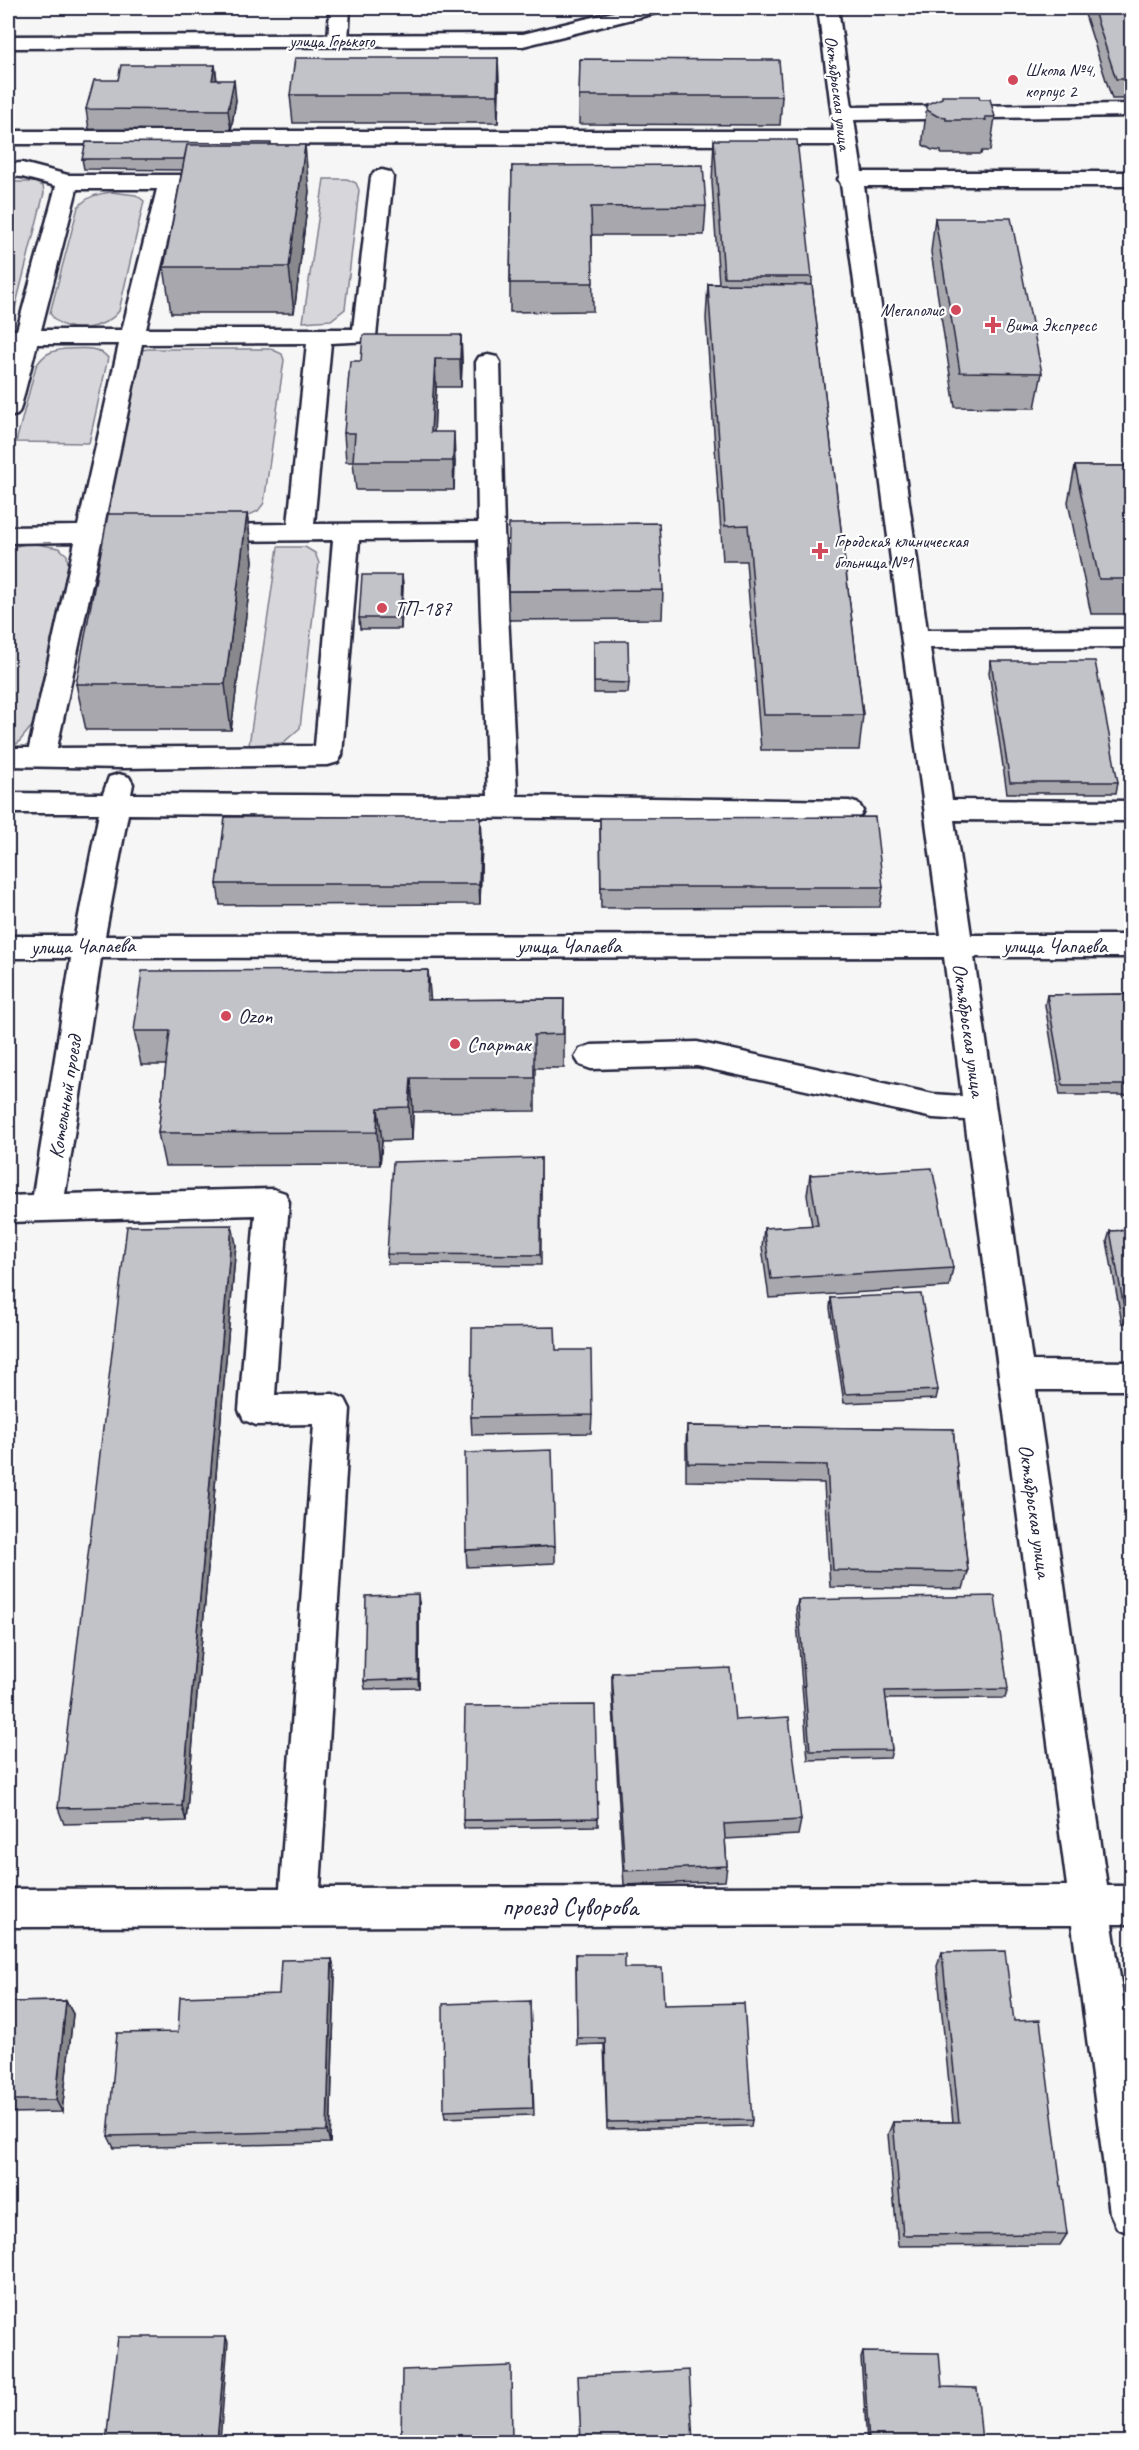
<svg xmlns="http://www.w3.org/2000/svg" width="1139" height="2450" viewBox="0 0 1139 2450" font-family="Caveat,sans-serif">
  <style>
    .green { fill: #d7d7db; stroke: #7c7c8b; stroke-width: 1.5 }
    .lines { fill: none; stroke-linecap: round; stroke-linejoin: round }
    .minor-casing { stroke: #22223b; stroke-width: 5 }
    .major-casing { stroke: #22223b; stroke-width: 5 }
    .minor { fill: #fff; fill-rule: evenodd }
    .major { fill: #fff; fill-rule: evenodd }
    .wall { fill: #a7a7ad; stroke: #22223b; stroke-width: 1.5 }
    .shaded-wall { fill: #88888d; stroke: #22223b; stroke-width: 1.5 }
    .building { fill: #c2c2c9; stroke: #22223b; stroke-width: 1.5 }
    .poi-dot { fill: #d1495b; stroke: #fff; stroke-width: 2 }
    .labels { text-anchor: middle; stroke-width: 4.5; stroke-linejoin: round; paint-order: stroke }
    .far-street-label { font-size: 18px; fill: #22223b; stroke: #fff }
    .far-poi-label { font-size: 18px; fill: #22223b; stroke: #fff; text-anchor: start }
    .poi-label { font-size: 21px; fill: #22223b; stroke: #fff; text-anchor: start }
    .street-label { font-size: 21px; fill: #22223b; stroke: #fff }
    .near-street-label { font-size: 26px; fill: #22223b; stroke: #fff }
  </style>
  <rect width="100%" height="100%" fill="#f6f6f7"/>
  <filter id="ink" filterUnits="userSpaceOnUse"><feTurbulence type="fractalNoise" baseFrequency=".0167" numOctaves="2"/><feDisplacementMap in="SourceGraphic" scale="12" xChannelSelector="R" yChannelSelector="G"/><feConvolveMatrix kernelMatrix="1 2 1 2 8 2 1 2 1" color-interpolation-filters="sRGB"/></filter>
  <g filter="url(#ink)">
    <path class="green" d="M324 179H347L356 183 359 190 345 309 331 320 303 322Z
      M12 182H34L43 186 44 193 14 312 8 318V196Z
      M111 192 136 195 144 201 119 311C105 330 63 337 50 313L78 207C88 196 97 194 111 192Z
      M65 349C79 349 99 345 108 358L89 443 16 442 36 366C44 354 50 351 65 349Z
      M148 349H271L282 354 284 360 264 503 258 511 243 518H116L102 510 136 351Z
      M30 543 59 548 67 555 68 565 32 726 18 743 8 747V548Z
      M278 547H305L315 553 319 563 300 728 283 743 249 745Z"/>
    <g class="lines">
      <defs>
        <path id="minor" d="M330 8H350L348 41 345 45 338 47 331 45 328 41Z
          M818 8H838L852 107 1132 104V116L854 120 862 172H1132V186H864L927 630 1132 629V647L930 648 952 800 1132 801V821L954 820 971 935H1132V957H974L1032 1361 1132 1362V1390H1036L1107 1886H1132V1924H1112L1132 2058V2234L1117 2228 1110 2213 1072 1925 8 1927V1889L280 1888 314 1424 256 1425 244 1420 239 1410 255 1215 8 1222V1196L33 1195 71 958H8V936H75L99 813H8V793L103 794 109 777 119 774 129 777 133 784 131 794 488 796 478 539 359 540 342 755 338 762 328 765 123 768 8 766V748H29L75 542 8 543V527L78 526 119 344H37L20 410 17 415 8 417V366L13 344H8V330H17L56 186 22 177 8 176V164L22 163 68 175H190L198 177 201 182 198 187 180 189 146 329H353L371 177 374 172 382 170 390 172 393 177 376 336 372 341 331 343 314 524 478 523 476 362 479 357 488 355 497 357 500 362 504 531 517 796 849 801 859 804 863 811 859 818 849 821 128 814 105 936 941 935 841 184 838 179 840 176 836 145 8 144V131H834ZM77 189H157L122 330H41ZM307 343 288 524 205 525 196 527 192 533 196 539 205 541 333 540 315 746 57 748 101 542 121 540 125 534 121 528 104 526 142 344ZM944 957 962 1096 933 1094 697 1042 591 1045 580 1049 575 1057 580 1065 591 1069 697 1066 933 1118 965 1120 1067 1886 320 1888 350 1409 345 1399 333 1394 275 1395 289 1202 285 1193 273 1189 65 1194 101 958Z"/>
        <path id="major" d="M630 8H663L660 12 523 46 8 48V36L523 34Z"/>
      </defs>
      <use href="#minor" class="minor-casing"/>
      <use href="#major" class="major-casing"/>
      <use href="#minor" class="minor"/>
      <use href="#major" class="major"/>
    </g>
    <path class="wall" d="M1083 8H1131V99H1112Z
      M498 58 499 86 498 123H293L290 95Z
      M580 59 782 96 780 125 579 124Z
      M215 65 217 80 236 100 231 130 89 129 86 109 118 80Z
      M980 99 995 117 990 151H982L981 154H941V151L932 150 923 145V138L927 104Z
      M714 140 812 277V285L863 715 859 750H761L746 561H723L706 319 708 284H719L712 182Z
      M271 145 309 191 294 313H171L164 267 182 170 84 169 82 159Z
      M512 166 706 206 704 235H592L593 311 510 312V283Z
      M935 218 1042 373 1035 408 955 407 931 252Z
      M461 335 462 363 461 387H436L434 432 455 461 454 490H356L353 462H346L344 433Z
      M1131 345V388L1126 369Z
      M1075 466H1131V614H1091L1068 502Z
      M247 514 253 561 231 730H86L76 684Z
      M402 575 403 586 401 629H360L359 618Z
      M663 590 662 619 509 620 508 591Z
      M594 641 629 683 628 693H594Z
      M991 661 1118 782 1116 793H1007L989 672Z
      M600 818 883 887 880 907 601 908Z
      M482 837 480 904 220 905 217 884Z
      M428 970 430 1000 564 999V1068H535V1111L413 1112 412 1140 382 1141 380 1165 165 1166 158 1133 166 1065H141L134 1031Z
      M1131 994V1095H1060L1045 1005 1047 995Z
      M541 1158V1265L388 1264 387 1254Z
      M810 1175 953 1268 949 1287 769 1298 762 1247 764 1228 812 1226 807 1195Z
      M1131 1230V1323H1122L1107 1241 1110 1231Z
      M236 1244 186 1821 64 1824 58 1808Z
      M831 1298 938 1390 936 1399 844 1403 830 1308Z
      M556 1350 592 1415 591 1433 472 1435 471 1417Z
      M1130 1419H1131V1454L1127 1428Z
      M687 1426 953 1429 968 1572 963 1589 830 1587 824 1483 686 1481V1444Z
      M555 1546V1563L467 1567 466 1550Z
      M798 1600 1008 1689 1005 1698 886 1699 892 1750 890 1758 808 1760 796 1609Z
      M419 1603V1688L365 1689 364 1681Z
      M612 1673 735 1720 801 1820 798 1835 725 1839 727 1866 725 1881 624 1885 612 1690Z
      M598 1818V1826L464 1828 463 1820Z
      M942 1952 1014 2021 1067 2234 1060 2245 898 2246 888 2134 893 2122H953L937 1966Z
      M576 1954 625 1968 664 2005 752 2120 751 2126 607 2129 604 2044 577 2045Z
      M332 1959 335 1973 330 2143 114 2148 108 2136 178 2032 279 1994Z
      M66 2001 73 2014 62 2112 8 2113V2002Z
      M530 2001 534 2115 445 2118 444 2111Z
      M863 2352 942 2387 982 2442H867L861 2358Z"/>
    <path class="shaded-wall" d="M498 58 499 86 498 123 497 95Z
      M215 65 217 85 212 80Z
      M8 79 10 91 8 99Z
      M234 80 236 100 231 130 228 110Z
      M305 145 309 191 294 313 289 267Z
      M461 335 462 363 461 387 460 359Z
      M435 359 436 387 433 461 431 432Z
      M454 432 455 461 454 490 453 461Z
      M247 514 253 561 231 730 225 684Z
      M402 575 403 586 401 629V618Z
      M481 817 482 837 480 904 479 884Z
      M428 970 431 1004 427 1000Z
      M411 1078 413 1112 412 1140 409 1107Z
      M378 1108 382 1141 380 1165 377 1132Z
      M232 1225 236 1244 186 1821 182 1806Z
      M418 1594 419 1603V1688L418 1679Z
      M332 1959 335 1973 330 2143 327 2131Z
      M66 2001 73 2014 62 2112 56 2100Z
      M226 2337 228 2342 220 2442H217Z"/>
    <path class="building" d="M1093 8H1131V79H1116Z
      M295 58H498L497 95H290Z
      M580 59 779 60 782 96H579Z
      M121 65H215L212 80H234L228 110 86 109 94 80H118Z
      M942 96H979L980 99H990L995 117H985L986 120H946V117L937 116 927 110V104L942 98Z
      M714 140H797L812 277H724Z
      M86 142 271 143V145H187L184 159H82Z
      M187 145H305L289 267H164Z
      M703 165 706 206 591 207 593 283H510L512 166Z
      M935 218H1011L1042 373 960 372Z
      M708 284 812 285 863 715H764L748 525 725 526Z
      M363 335H461L460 359H435L431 432H454L453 461H353L355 433H344L350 361H361Z
      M1075 466H1131V579H1099Z
      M108 514H247L225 684H76Z
      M659 523 663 590 508 591 509 524Z
      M362 575H402L401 618H359Z
      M594 641H628L629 683 594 682Z
      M991 661H1095L1118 782H1010Z
      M225 817H481L479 884H217Z
      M875 817 883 887H601L600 818Z
      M428 970 427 1000 564 999 563 1034 534 1035V1078H411L409 1107 378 1108 377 1132 158 1133 170 1031H134L142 971Z
      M1131 994V1085H1063L1047 995Z
      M541 1158 540 1255 387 1254 393 1162Z
      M932 1168 953 1268 771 1279 764 1228 818 1225 810 1175Z
      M232 1225 182 1806 58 1808 127 1226Z
      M1131 1230V1313H1125L1110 1231Z
      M921 1294 938 1390 845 1394 831 1298Z
      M555 1327 556 1350H591L592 1415 471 1417 472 1328Z
      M687 1426 953 1429 968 1572 833 1570 827 1465 688 1463Z
      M552 1450 555 1546 466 1550 465 1453Z
      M418 1594V1679L364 1681 366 1596Z
      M995 1596 1008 1689 885 1691 892 1750 810 1751 798 1600Z
      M730 1668 735 1720 789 1717 801 1820 724 1824 727 1866 625 1871 612 1673Z
      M595 1705 598 1818 463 1820 465 1706Z
      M1005 1951 1014 2021 1040 2020 1067 2234 903 2235 893 2122H959L942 1952Z
      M576 1954H625V1968H662L664 2005 744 2003 752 2120 607 2122 605 2038H577Z
      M332 1959 327 2131 108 2136 117 2033 178 2032 180 1997 279 1994 281 1960Z
      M66 2001 56 2100H8V2002Z
      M530 2001 533 2108 444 2111 443 2004Z
      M118 2337H226L217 2442H106Z
      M863 2352 939 2353 942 2387 977 2388 982 2442H869Z
      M511 2366 512 2442H401L402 2370Z
      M689 2370 693 2442H581L578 2376Z"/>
  </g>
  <g class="poi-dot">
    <circle cx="1013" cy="80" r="6"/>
    <circle cx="956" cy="310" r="6"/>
    <path d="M990 316h6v6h6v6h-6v6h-6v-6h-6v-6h6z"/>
    <path d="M817 542h6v6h6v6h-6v6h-6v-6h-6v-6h6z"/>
    <circle cx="382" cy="608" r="6"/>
    <circle cx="226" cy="1016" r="6"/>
    <circle cx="455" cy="1044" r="6"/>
  </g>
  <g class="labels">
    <g class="far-street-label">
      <text x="332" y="47">улица Горького</text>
      <text transform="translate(838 93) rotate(83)" y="6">Октябрьская улица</text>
    </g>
    <g class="far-poi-label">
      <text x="1025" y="76">Школа №4,<tspan x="1025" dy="21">корпус 2</tspan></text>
      <text x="944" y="316" text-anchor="end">Мегаполис</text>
      <text x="1005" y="331">Вита Экспресс</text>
      <text x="834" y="547">Городская клиническая<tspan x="834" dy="21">больница №1</tspan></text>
    </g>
    <g class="poi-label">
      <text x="394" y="615">ТП-187</text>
      <text x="238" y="1023">Ozon</text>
      <text x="467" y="1051">Спартак</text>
    </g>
    <g class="street-label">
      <text transform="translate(83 946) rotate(-1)" y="7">улица Чапаева</text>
      <text x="569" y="953">улица Чапаева</text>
      <text x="1055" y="953">улица Чапаева</text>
      <text transform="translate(969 1030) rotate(82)" y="7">Октябрьская улица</text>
      <text transform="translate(65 1097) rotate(-81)" y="7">Котельный проезд</text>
      <text transform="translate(1035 1511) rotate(82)" y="7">Октябрьская улица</text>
    </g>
    <g class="near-street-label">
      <text x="570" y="1915">проезд Суворова</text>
    </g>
  </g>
  <rect width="1139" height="2450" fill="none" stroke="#fff" stroke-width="30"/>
  <rect x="15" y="15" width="1109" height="2420" fill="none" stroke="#22223b" stroke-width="2" filter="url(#ink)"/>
</svg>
